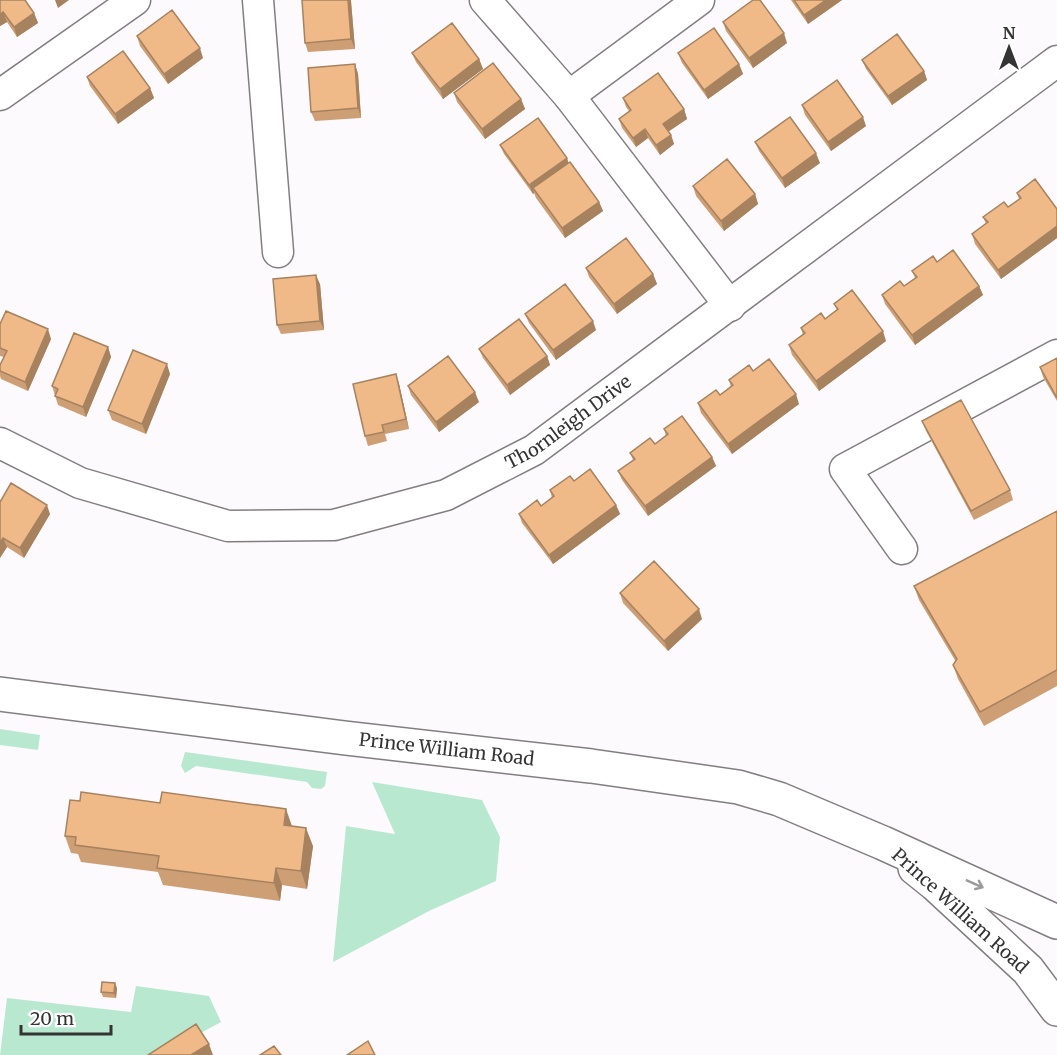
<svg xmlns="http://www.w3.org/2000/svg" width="1057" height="1055" viewBox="0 0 1057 1055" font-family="Merriweather,serif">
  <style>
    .green { fill: #b9e8d0 }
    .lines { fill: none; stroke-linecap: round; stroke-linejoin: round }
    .minor-casing { stroke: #827f81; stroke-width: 33 }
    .primary-casing { stroke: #827f81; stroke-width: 36 }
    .minor { stroke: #fff; stroke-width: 30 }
    .primary { stroke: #fff; stroke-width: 33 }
    .wall { fill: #ce9f75 }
    .shaded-wall { fill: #a7825f }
    .building { fill: #efb988; stroke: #a7825f; stroke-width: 1.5 }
    .oneway { stroke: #9a9a9a }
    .labels { text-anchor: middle; stroke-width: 6; stroke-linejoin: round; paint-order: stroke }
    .street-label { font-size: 18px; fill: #353435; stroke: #fff }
  </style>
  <rect width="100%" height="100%" fill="#fdfafd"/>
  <path class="green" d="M0 729 40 735 38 750 0 745Z
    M185 752 327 772 325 786 321 789 312 788 307 782 196 766 185 773 181 766Z
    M372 782 482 800 500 837 496 881 429 911 333 962 346 826 395 834Z
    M136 986 209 996 221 1022 160 1055H0L7 998 131 1012Z"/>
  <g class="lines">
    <defs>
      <g id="minor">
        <path d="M258 0 278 252"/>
        <path d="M485 0 569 96 730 306"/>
        <path d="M0 95 135 0"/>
        <path d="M569 96 699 0"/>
        <path id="s1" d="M0 443 80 483 228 526 334 525 446 495 534 450 1057 61"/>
        <path d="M902 549 845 469 1057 355"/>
      </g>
      <g id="primary">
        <path id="s2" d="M0 694 345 738 591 766 738 787 779 799 883 843 1057 922"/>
        <path d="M915 868 935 884 1028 970 1057 1009"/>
      </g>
    </defs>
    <use href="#minor" class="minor-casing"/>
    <use href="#primary" class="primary-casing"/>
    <use href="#minor" class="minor"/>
    <use href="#primary" class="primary"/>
  </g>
  <path class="wall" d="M0 0 34 13 38 23 17 37 7 22 0 26Z
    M302 0H351L355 49 308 52 305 43Z
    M791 0H842L808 24Z
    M723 22 787 43 753 68 726 31Z
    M137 36 203 58 168 84 140 46Z
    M412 53 479 59 483 69 443 99 416 62Z
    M678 53 739 64 743 74 708 99 682 63Z
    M862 60 924 71 927 80 892 105 866 69Z
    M355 64 358 74 361 118 315 121 311 112Z
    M87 77 150 88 154 98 118 124 90 86Z
    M454 93 521 99 525 109 485 139 457 102Z
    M623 98 684 109 687 119 668 132 671 135 674 144 660 155 648 138 636 147 622 128 619 119 629 111 626 107Z
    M802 105 866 126 831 151 805 115Z
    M755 142 820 163 785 188 759 151Z
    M500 145 567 158 568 163 599 202 603 211 565 238 536 198 534 193 533 194 504 154Z
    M693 186 755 194 758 204 724 231 696 196Z
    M1017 193 1057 209V238L1001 279 975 244 972 234 986 224 983 217 1008 207 1019 199Z
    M937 262 979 286 983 295 915 345 885 304 882 295 904 286 915 278 912 271Z
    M586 268 653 274 657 284 617 314 589 277Z
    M320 284 324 330 281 334 277 325Z
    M834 304 886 341 819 391 792 355 789 345 803 335 801 328 825 319 837 310Z
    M525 314 596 330 556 360 529 323Z
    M0 324 51 339 28 391 1 379 0 376V365L4 357 0 356Z
    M108 347 111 357 86 417 58 405 52 386Z
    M479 349 547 356 550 365 510 395 483 358Z
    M1057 358V401L1043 377 1040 367Z
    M753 371 799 404 732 454 701 413 698 403 720 395 731 387 729 380Z
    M170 374 146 434 112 420 108 410Z
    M399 384 409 429 385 434 387 441 368 446 365 436Z
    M408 386 479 402 439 432 411 395Z
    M922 421 1010 490 1013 500 974 520 926 431Z
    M664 429 712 457 716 466 648 516 622 480 618 471 633 460 630 453 655 444 666 436Z
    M574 481 616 505 620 514 553 564 522 523 519 514 541 506 552 498 550 490Z
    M0 502 50 514 24 558 7 547 0 558Z
    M1057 511V686L984 726 958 679 953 665 956 662 919 600 914 586Z
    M620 593 702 619 668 651 623 603Z
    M292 827 313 846 307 889 282 885 280 901 163 885 158 872 81 862 78 854 71 853 65 836Z
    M117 988 116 998 103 997 101 992Z"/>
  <path class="shaded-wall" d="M55 0H69L58 8Z
    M348 0H351V2L355 49 351 39Z
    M826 0H842L808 24 804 15Z
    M3 12 7 22 0 26V15Z
    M34 13 38 23 17 37 14 27Z
    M784 33 787 43 753 68 749 58Z
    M200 48 203 58 168 84 164 74Z
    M479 59 483 69 443 99 440 89Z
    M355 64 358 74 361 118 358 108Z
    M739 64 743 74 708 99 704 90Z
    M924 71 927 80 892 105 888 96Z
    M150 88 154 98 118 124 115 114Z
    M521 99 525 109 485 139 482 129Z
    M684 109 687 119 666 133 663 124Z
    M863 117 866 126 831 151 828 142Z
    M645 129 648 138 636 147 633 138Z
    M671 135 674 144 660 155 656 145Z
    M816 153 820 163 785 188 782 178Z
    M567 158 570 168 533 188 534 193 533 194 529 185Z
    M755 194 758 204 724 231 721 221Z
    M599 202 603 211 565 238 562 228Z
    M1057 226V238L1001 279 998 270Z
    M653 274 657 284 617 314 614 304Z
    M316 275 320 284 324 330 320 321Z
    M979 286 983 295 915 345 912 335Z
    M593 321 596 330 556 360 553 350Z
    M48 329 51 339 28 391 25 382Z
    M883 331 886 341 819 391 816 381Z
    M108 347 111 357 86 417 83 407Z
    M547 356 550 365 510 395 507 385Z
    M167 364 170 374 146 434 142 424Z
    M396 374 399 384 409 429 406 419Z
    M475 392 479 402 439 432 436 422Z
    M796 394 799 404 732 454 728 444Z
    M712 457 716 466 648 516 645 506Z
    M47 505 50 514 24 558 20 548Z
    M616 505 620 514 553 564 549 555Z
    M3 538 7 547 0 558V543Z
    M699 609 702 619 668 651 664 641Z
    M286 809 292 826 284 825Z
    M306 828 313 846 307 889 301 871Z
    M276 868 282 885 280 901 274 883Z
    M115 983 117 988 116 998 114 993Z
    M209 1044 213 1055H191Z"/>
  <path class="building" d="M0 0H25L34 13 14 27 3 12 0 15Z
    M302 0H348L351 39 305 43Z
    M753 0H760L784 33 749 58 723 22Z
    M794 0H826L804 15Z
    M172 10 200 48 164 74 137 36Z
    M452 23 479 59 440 89 412 53Z
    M714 28 739 64 704 90 678 53Z
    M897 34 924 71 888 96 862 60Z
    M123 51 150 88 115 114 87 77Z
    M493 63 521 99 482 129 454 93Z
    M355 64 358 108 311 112 308 68Z
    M658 73 684 109 663 124 671 135 656 145 645 129 633 138 619 119 631 110 623 98Z
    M837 80 863 117 828 142 802 105Z
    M790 117 816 153 782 178 755 142Z
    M538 118 567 158 529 185 500 145Z
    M727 159 755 194 721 221 693 186Z
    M570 162 599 202 562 228 533 188Z
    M1035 179 1057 209V226L998 270 972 234 988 222 983 217 1004 202 1008 207 1021 198 1017 193Z
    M626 238 653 274 614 304 586 268Z
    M953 250 979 286 912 335 882 295 900 281 904 286 917 277 912 271 933 256 937 262Z
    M316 275 320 321 277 325 273 279Z
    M565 284 593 321 553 350 525 314Z
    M852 290 883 331 816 381 789 345 805 333 801 328 821 313 825 319 838 309 834 304Z
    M6 311 48 329 25 382 0 371V365L7 351 0 348V324Z
    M519 319 547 356 507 385 479 349Z
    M74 333 108 347 83 407 55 396 58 389 52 386Z
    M133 350 167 364 142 424 108 410Z
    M448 356 475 392 436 422 408 386Z
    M1057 358V398L1040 367Z
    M769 359 796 394 728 444 698 403 716 390 720 395 733 385 729 380 749 365 753 371Z
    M396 374 406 419 382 425 384 432 365 436 353 384Z
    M961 400 1010 490 971 511 922 421Z
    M682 416 712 457 645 506 618 471 635 459 630 453 650 438 655 444 668 434 664 429Z
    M590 469 616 505 549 555 519 514 537 500 541 506 554 496 550 490 570 476 574 481Z
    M11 483 47 505 20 548 3 538 0 543V502Z
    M1057 511V670L980 712 953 665 957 659 914 586Z
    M654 561 699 609 664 641 620 593Z
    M81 792 160 803 162 792 286 809 284 825 306 828 301 871 276 868 274 883 157 868 159 856 75 845 76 837 65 836 70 800 80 801Z
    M102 982 115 983 114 993 101 992Z
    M196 1024 209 1044 191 1055H148Z
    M368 1041 375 1055H347Z
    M274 1046 281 1055H260Z"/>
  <defs><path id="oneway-shaft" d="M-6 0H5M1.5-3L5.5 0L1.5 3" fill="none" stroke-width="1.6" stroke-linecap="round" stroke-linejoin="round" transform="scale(1.5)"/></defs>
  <use class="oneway" href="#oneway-shaft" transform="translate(975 884) rotate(24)"/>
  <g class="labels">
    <g class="street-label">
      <text dy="6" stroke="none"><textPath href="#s1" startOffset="608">Thornleigh Drive</textPath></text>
      <text dy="6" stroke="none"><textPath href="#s2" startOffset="450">Prince William Road</textPath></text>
      <text transform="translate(960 911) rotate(42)" y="6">Prince William Road</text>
    </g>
  </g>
  <g transform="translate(1009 48)" stroke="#ffffff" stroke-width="4.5" paint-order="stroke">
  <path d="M0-4.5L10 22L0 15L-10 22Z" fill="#353435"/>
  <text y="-9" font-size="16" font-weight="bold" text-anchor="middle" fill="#353435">N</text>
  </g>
  <path d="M21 1025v9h90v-9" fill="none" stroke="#353435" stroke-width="3"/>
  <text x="30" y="1025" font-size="18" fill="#353435" stroke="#ffffff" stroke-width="4.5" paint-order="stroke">20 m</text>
</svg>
